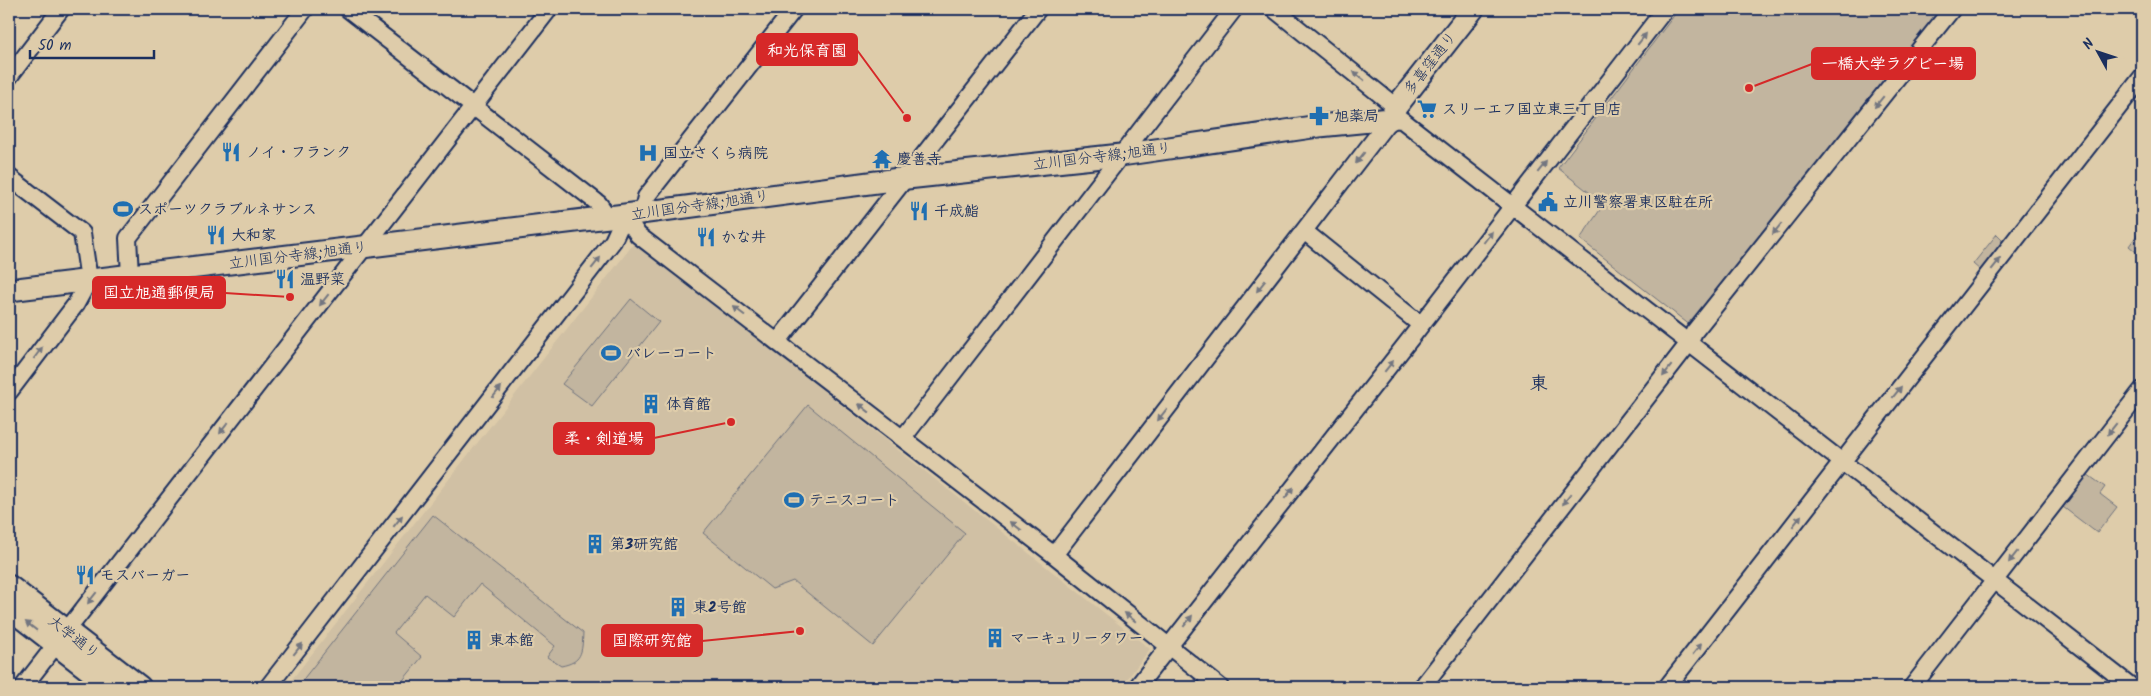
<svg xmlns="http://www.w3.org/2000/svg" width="2151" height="696" viewBox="0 0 2151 696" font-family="Kalam,'Klee One',sans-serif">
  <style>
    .built { fill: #d0c0a4 }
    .green { fill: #c2b59f; stroke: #6e727e }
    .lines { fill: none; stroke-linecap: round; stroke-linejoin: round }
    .minor-casing { stroke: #1b2f5e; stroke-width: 20 }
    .major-casing { stroke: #1b2f5e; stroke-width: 25 }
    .minor { stroke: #deccaa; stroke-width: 16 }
    .major { stroke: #deccaa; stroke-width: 21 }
    .oneway { fill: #737680 }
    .labels { text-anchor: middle; stroke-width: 4.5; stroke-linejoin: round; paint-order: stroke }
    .street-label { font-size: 15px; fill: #1b2f5e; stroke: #deccaa }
    .poi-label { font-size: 15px; font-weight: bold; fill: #1b2f5e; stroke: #deccaa; text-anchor: start }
    .quarter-label { font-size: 18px; font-weight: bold; fill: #1b2f5e; stroke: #deccaa }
    .leader { fill: none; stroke: #d62828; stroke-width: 2 }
    .callout-dot { fill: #d62828; stroke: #deccaa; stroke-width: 2 }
    .callout { fill: #d62828; stroke: #d62828; stroke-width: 2 }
    .callout-label { font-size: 16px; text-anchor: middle; font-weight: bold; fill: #fff }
  </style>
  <rect width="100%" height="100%" fill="#deccaa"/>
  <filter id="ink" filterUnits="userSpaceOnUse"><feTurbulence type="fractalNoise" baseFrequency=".02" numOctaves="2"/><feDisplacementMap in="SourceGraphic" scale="10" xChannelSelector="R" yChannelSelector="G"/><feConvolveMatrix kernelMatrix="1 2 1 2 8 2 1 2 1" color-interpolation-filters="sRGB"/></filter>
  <g filter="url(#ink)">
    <path class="built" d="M635 242 1150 649 1121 687H286Z"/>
    <path class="green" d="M1679 9H1942L1691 326 1580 239 1604 204 1558 168Z
      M2142 228V257L2129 246Z
      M1997 234 2001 238 2003 244 1981 271 1973 264Z
      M631 299 659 322 592 406 562 384Z
      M808 405 965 533 873 646 793 581 772 589 703 533Z
      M2084 472 2105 487 2100 494 2117 507 2097 533 2059 504Z
      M433 515 583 633C582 653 582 662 561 666L547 657 555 646 480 584 454 617 425 594 394 633 422 657 400 684 403 687H297Z"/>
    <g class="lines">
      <defs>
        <path id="minor" d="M348 9 599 204 608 217
          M1274 9 1396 107
          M9 77 61 9
          M9 177 82 233 89 280 76 304 9 392
          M642 213 646 197 794 9
          M625 215 638 235 1054 555 1220 687
          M1304 231 1421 325
          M130 275 128 238 305 9
          M778 341 1038 9
          M903 438 1234 9
          M1054 555 1390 119 1402 120 2132 687
          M23 687 549 9
          M268 687 613 241 625 215
          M1137 687 1414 334 1665 9
          M1422 687 1689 343 1694 332 1952 9
          M1667 687 2142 77
          M1912 687 2142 390"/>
        <path id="major" d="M9 290 625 215 907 178 1121 155 1319 126 1390 119 1396 107 1473 9
          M9 586 140 687
          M9 608 111 687"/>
      </defs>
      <use href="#minor" class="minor-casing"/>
      <use href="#major" class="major-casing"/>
      <use href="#minor" class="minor"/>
      <use href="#major" class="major"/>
    </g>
    <defs><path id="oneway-solid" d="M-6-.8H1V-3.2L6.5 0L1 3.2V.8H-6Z" transform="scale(1.25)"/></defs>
    <g class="oneway">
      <use href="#oneway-solid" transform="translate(1642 39) rotate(-52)"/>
      <use href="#oneway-solid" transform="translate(1359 76) rotate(-141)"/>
      <use href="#oneway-solid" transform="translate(1879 102) rotate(129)"/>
      <use href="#oneway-solid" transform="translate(1360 158) rotate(128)"/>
      <use href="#oneway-solid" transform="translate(1542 167) rotate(-52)"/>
      <use href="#oneway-solid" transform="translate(1777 229) rotate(129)"/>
      <use href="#oneway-solid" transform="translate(1488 237) rotate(-53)"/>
      <use href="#oneway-solid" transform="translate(596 263) rotate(-52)"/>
      <use href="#oneway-solid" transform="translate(1996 264) rotate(-52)"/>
      <use href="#oneway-solid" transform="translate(1261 286) rotate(128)"/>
      <use href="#oneway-solid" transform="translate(324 300) rotate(128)"/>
      <use href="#oneway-solid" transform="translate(739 311) rotate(-143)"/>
      <use href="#oneway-solid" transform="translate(38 353) rotate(-53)"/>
      <use href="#oneway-solid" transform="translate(1389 366) rotate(-52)"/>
      <use href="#oneway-solid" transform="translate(1667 371) rotate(128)"/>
      <use href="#oneway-solid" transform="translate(497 392) rotate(-52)"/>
      <use href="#oneway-solid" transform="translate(1897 392) rotate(-52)"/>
      <use href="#oneway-solid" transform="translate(864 408) rotate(-142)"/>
      <use href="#oneway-solid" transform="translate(1162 415) rotate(128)"/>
      <use href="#oneway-solid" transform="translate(224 428) rotate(128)"/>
      <use href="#oneway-solid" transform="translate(2112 429) rotate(128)"/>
      <use href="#oneway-solid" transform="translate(1289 493) rotate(-52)"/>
      <use href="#oneway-solid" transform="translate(1567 499) rotate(128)"/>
      <use href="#oneway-solid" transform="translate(398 521) rotate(-52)"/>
      <use href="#oneway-solid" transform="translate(1797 521) rotate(-52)"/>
      <use href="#oneway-solid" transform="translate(1016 526) rotate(-142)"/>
      <use href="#oneway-solid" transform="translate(2013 557) rotate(128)"/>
      <use href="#oneway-solid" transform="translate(92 598) rotate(128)"/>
      <use href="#oneway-solid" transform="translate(1130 617) rotate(-141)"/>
      <use href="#oneway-solid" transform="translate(1188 621) rotate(-52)"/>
      <use href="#oneway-solid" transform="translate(31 626) rotate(-142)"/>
      <use href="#oneway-solid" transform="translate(298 649) rotate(-52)"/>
      <use href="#oneway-solid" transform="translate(1697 649) rotate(-52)"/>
    </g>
  </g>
  <defs>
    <symbol id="supermarket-bare" viewBox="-9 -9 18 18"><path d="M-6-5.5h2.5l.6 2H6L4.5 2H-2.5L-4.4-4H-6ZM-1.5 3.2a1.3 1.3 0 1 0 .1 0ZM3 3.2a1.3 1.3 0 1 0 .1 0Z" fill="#1f6fb2" stroke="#deccaa" stroke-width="2.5" paint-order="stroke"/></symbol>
    <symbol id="pharmacy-bare" viewBox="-9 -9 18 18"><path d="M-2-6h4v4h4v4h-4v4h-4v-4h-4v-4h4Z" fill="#1f6fb2" stroke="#deccaa" stroke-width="2.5" paint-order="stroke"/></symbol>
    <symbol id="restaurant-bare" viewBox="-9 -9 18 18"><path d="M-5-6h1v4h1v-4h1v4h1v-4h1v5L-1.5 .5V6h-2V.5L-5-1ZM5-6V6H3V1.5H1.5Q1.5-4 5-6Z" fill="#1f6fb2" stroke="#deccaa" stroke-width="2.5" paint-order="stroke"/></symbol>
    <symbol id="hospital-bare" viewBox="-9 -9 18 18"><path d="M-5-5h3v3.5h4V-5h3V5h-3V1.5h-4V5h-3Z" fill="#1f6fb2" stroke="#deccaa" stroke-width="2.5" paint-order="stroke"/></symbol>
    <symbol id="temple-bare" viewBox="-9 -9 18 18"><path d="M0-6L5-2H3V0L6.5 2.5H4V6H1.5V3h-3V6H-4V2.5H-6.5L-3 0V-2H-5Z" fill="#1f6fb2" stroke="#deccaa" stroke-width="2.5" paint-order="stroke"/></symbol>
    <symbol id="civic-bare" viewBox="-9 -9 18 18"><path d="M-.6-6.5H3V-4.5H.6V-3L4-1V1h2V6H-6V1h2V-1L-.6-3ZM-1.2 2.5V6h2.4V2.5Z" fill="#1f6fb2" stroke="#deccaa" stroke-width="2.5" paint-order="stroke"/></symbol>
    <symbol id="stadium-bare" viewBox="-9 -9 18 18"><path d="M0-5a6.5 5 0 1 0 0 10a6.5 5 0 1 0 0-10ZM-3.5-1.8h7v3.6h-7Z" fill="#1f6fb2" stroke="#deccaa" stroke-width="2.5" paint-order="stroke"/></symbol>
    <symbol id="building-bare" viewBox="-9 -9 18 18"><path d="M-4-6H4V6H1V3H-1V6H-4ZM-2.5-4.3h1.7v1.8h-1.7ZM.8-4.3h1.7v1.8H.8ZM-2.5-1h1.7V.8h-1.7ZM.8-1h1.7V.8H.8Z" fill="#1f6fb2" stroke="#deccaa" stroke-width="2.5" paint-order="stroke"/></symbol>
  </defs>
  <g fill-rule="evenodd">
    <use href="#supermarket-bare" x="1413" y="95" width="28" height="28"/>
    <use href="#pharmacy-bare" x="1305" y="102" width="28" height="28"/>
    <use href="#restaurant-bare" x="217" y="138" width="28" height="28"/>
    <use href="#hospital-bare" x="634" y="139" width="28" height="28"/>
    <use href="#temple-bare" x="868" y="145" width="28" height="28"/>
    <use href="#civic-bare" x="1534" y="188" width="28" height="28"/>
    <use href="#stadium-bare" x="109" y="195" width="28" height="28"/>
    <use href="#restaurant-bare" x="905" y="197" width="28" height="28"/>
    <use href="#restaurant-bare" x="202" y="221" width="28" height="28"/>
    <use href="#restaurant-bare" x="692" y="223" width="28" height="28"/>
    <use href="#restaurant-bare" x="271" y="265" width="28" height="28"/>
    <use href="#stadium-bare" x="597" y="339" width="28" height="28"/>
    <use href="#building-bare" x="637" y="390" width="28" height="28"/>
    <use href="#stadium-bare" x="780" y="486" width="28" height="28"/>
    <use href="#building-bare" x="581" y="530" width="28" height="28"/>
    <use href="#restaurant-bare" x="71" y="561" width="28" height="28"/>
    <use href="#building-bare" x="664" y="593" width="28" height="28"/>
    <use href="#building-bare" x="981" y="624" width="28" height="28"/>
    <use href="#building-bare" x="460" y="626" width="28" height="28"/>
  </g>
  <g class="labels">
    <g class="street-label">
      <text transform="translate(1430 63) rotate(-52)" y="5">多喜窪通り</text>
      <text transform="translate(1102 156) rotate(-7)" y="5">立川国分寺線;旭通り</text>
      <text transform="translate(700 205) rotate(-8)" y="5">立川国分寺線;旭通り</text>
      <text transform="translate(298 255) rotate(-7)" y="5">立川国分寺線;旭通り</text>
      <text transform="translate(74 637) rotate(38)" y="5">大学通り</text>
    </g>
    <g class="poi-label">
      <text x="1442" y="114">スリーエフ国立東三丁目店</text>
      <text x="1334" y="121">旭薬局</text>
      <text x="246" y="157">ノイ・フランク</text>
      <text x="663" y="158">国立さくら病院</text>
      <text x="897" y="164">慶善寺</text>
      <text x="1563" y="207">立川警察署東区駐在所</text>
      <text x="138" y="214">スポーツクラブルネサンス</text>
      <text x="934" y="216">千成鮨</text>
      <text x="231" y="240">大和家</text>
      <text x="721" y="242">かな井</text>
      <text x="300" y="284">温野菜</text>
      <text x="626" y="358">バレーコート</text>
      <text x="666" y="409">体育館</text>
      <text x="809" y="505">テニスコート</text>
      <text x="610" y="549">第3研究館</text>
      <text x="100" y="580">モスバーガー</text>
      <text x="693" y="612">東2号館</text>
      <text x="1010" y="643">マーキュリータワー</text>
      <text x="489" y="645">東本館</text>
    </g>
    <g class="quarter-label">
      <text x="1539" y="389">東</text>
    </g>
  </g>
  <path class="leader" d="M907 118L857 50M1749 88L1812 64M290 297L225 293M731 422L654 438M800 631L702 641"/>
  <g class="callout-dot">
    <circle cx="907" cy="118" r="5"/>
    <circle cx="1749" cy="88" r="5"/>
    <circle cx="290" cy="297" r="5"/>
    <circle cx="731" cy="422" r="5"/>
    <circle cx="800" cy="631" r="5"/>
  </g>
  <g class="callout">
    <rect x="757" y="34" width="100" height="31" rx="5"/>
    <rect x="1812" y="48" width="163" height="31" rx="5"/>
    <rect x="93" y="277" width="132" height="31" rx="5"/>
    <rect x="554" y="423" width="100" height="31" rx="5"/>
    <rect x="602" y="625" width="100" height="31" rx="5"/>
  </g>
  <g class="callout-label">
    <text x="807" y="56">和光保育園</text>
    <text x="1893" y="69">一橋大学ラグビー場</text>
    <text x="159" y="298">国立旭通郵便局</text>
    <text x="604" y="444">柔・剣道場</text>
    <text x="652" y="646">国際研究館</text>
  </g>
  <rect width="2151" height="696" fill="none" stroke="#deccaa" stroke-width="30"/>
  <rect x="15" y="15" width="2121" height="666" fill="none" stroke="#1b2f5e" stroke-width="2" filter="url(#ink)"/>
  <g transform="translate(2098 52) rotate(310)" stroke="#deccaa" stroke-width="4" paint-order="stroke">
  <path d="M0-4L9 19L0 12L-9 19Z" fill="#1b2f5e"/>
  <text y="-8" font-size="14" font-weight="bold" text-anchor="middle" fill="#1b2f5e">N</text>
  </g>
  <path d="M30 50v8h124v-8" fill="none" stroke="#1b2f5e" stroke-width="2.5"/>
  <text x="38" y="50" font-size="15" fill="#1b2f5e" stroke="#deccaa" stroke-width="4" paint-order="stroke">50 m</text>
</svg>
